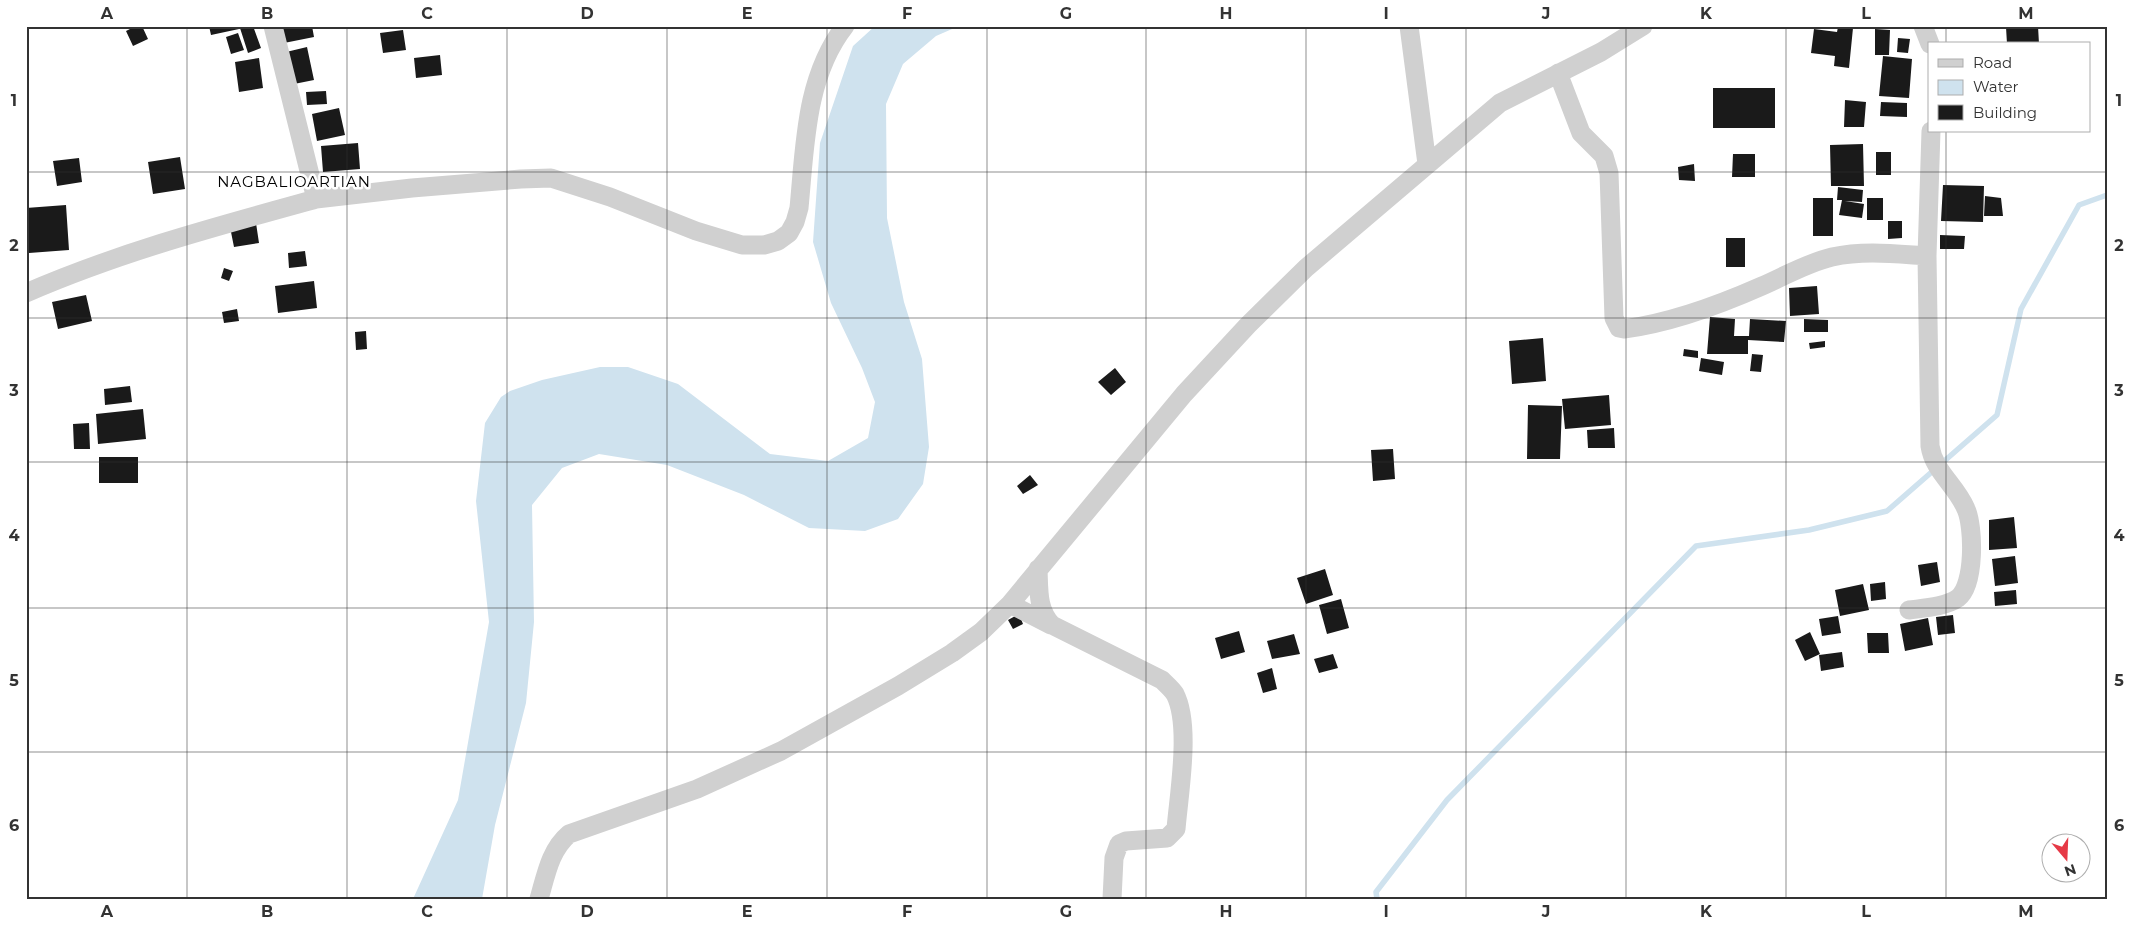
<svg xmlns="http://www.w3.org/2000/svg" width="2133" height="925" viewBox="0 0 2133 925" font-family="Montserrat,sans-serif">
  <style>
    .water { fill: #cfe2ee }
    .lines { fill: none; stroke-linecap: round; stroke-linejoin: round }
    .stream { stroke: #cfe2ee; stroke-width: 5.5 }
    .building { fill: #1a1a1a }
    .minor { stroke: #d0d0d0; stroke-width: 19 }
    .grid { fill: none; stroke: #333; stroke-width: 1; stroke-opacity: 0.55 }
    .labels { text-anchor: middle; stroke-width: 5; stroke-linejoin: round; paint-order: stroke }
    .quarter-label { font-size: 15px; letter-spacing: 1px; fill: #000; stroke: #fff }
    .neatline { fill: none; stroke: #333; stroke-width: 2 }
    .grid-label { font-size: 16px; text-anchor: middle; font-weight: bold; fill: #333 }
  </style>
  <rect width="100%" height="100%" fill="#fff"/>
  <path class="water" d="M875 26H959L936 36 903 64 886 104 887 218 904 302 922 359 929 447 923 484 898 519 865 531 809 528 744 495 667 465 599 454 562 468 532 505 534 622 526 703 495 825 482 899H413L458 800 489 622 476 501 485 423 501 397 510 391 542 380 600 367H628L678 384 770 454 828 461 868 438 875 402 862 368 831 303 813 242 820 143 853 46Z"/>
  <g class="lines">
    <path class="stream" d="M1377 899 1376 892 1447 800 1696 546 1809 530 1887 511 1997 415 2021 309 2079 205 2107 195"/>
  </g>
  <path class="building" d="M136 26H142L148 39 133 46 126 31Z
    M209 26H239V29L211 35Z
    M246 26H253L261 48 248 53 240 28Z
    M280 26H312L314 37 284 43Z
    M2020 26H2038L2039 44H2007L2006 27Z
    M1838 27 1853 28 1849 68 1834 66 1835 56 1811 53 1814 29 1837 32Z
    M1875 29 1890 30 1889 55H1875Z
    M403 30 406 50 383 53 380 33Z
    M238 33 244 50 231 54 226 37Z
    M1898 38 1910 39 1908 53 1897 52Z
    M307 47 314 80 289 85 282 53Z
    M440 55 442 75 416 78 414 58Z
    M1883 56 1912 59 1909 98 1879 96Z
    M259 58 263 88 239 92 235 62Z
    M1713 88H1775V128H1713Z
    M326 91 327 104 307 105 306 92Z
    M1845 100 1866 102 1864 127H1844Z
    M1881 102 1907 103V117L1880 116Z
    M339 108 345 135 317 141 312 114Z
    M358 143 360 169 323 172 321 146Z
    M1863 144 1864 186H1831L1830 145Z
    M1876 152H1891V175H1876Z
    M1733 154H1755V177H1732Z
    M180 157 185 189 153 194 148 162Z
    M79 158 82 182 57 186 53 161Z
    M1694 164 1695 181 1679 180 1678 167Z
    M1943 185 1984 186 1983 222 1941 221Z
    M1838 187 1863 190 1862 202 1845 201 1864 204 1862 218 1839 215 1842 200H1837Z
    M1985 196 2001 198 2003 216H1984Z
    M1813 198H1833V236H1813Z
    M1867 198H1883V220H1867Z
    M66 205 69 250 29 253 26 208Z
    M1888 221H1902V238L1888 239Z
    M256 223 259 243 234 247 230 227Z
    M1940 235 1965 236 1964 249H1940Z
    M1726 238H1745V267H1726Z
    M305 251 307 266 289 268 288 253Z
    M224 268 233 271 229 281 221 278Z
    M314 281 317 308 278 313 275 286Z
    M1817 286 1819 314 1790 316 1789 288Z
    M86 295 92 321 58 329 52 302Z
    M237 309 239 321 224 323 222 312Z
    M1710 317 1735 319 1734 336H1749L1750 319 1786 321 1784 342 1748 340V354H1707Z
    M1804 319 1828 320V332H1804Z
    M366 331 367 349 356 350 355 332Z
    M1543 338 1546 381 1512 384 1509 341Z
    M1825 341V347L1810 349 1809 343Z
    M1684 349 1698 351V358L1683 356Z
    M1752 354 1763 355 1761 372 1750 371Z
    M1701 358 1724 362 1722 375 1699 371Z
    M1115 368 1126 382 1111 395 1098 382Z
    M130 386 132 402 105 405 104 389Z
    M1609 395 1611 425 1565 429 1562 399Z
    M1528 405 1562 406 1560 459H1527Z
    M143 409 146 439 98 444 96 414Z
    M89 423 90 449H74L73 424Z
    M1614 428 1615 448H1588L1587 430Z
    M1393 449 1395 479 1373 481 1371 450Z
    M99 457H138V483H99Z
    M1030 475 1038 485 1023 494 1017 486Z
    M2014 517 2017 548 1989 550V520Z
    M2015 556 2018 583 1995 586 1992 559Z
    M1937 562 1940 582 1921 586 1918 565Z
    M1325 569 1333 595 1306 604 1297 578Z
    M1885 582 1886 599 1871 601 1870 584Z
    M1863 584 1869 610 1840 616 1835 590Z
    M2016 590 2017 604 1995 606 1994 592Z
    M1341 599 1349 628 1327 634 1319 605Z
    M1019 614 1023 624 1013 629 1008 620Z
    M1953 615 1955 633 1938 635 1936 617Z
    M1838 616 1841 633 1822 636 1819 619Z
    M1928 618 1933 645 1905 651 1900 624Z
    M1239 631 1245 652 1221 659 1215 638Z
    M1810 632 1820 654 1805 661 1795 640Z
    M1867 633H1888L1889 653H1868Z
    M1294 634 1300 654 1272 659 1267 641Z
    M1842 652 1844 667 1821 671 1819 655Z
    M1333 654 1338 668 1319 673 1314 659Z
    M1272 668 1277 689 1263 693 1257 673Z"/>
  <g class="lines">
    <path class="minor" d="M1409 26 1427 164
      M1923 26 1930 44
      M1558 73 1581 133 1604 156 1609 173 1614 318 1619 328 1624 329C1671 323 1719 305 1762 286 1785 276 1807 263 1832 257 1864 250 1896 254 1927 256
      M316 199 412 188 521 179 551 178 610 197 696 231 742 245H764L778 241 789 233 795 222 799 208C805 147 805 77 845 26
      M26 293C120 252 218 226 316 199L273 26
      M1038 569C1039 590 1037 609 1052 625L1162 680C1166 684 1172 689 1175 694 1191 725 1179 793 1176 829L1167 838 1126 841 1119 844 1114 858 1112 899
      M1010 604 1051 625
      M1909 610C1924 608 1945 607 1958 598 1975 585 1974 527 1966 509 1956 485 1934 472 1930 446L1927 256 1931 131
      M539 899C546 875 550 850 569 834L697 789 781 751 898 686 952 653 981 632 1010 604 1184 394 1248 325 1306 268 1500 103 1601 52 1643 26"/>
  </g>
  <path class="grid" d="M187 26V899M347 26V899M507 26V899M667 26V899M827 26V899M987 26V899M1146 26V899M1306 26V899M1466 26V899M1626 26V899M1786 26V899M1946 26V44M1946 131V899M26 172H2107M26 318H2107M26 462H2107M26 608H2107M26 752H2107"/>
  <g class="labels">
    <g class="quarter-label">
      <text x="294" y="187">NAGBALIOARTIAN</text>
    </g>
  </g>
  <rect width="2133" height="925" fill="none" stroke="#ffffff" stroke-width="55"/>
  <rect x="1928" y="42" width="162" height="90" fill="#ffffff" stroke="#adadad"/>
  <rect x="1938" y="59" width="25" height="8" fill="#d0d0d0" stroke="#adadad"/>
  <text x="1973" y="68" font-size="15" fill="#333333">Road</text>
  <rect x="1938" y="80" width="25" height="15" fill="#cfe2ee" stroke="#adadad"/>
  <text x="1973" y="92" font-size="15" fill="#333333">Water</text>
  <rect x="1938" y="105" width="25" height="15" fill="#1a1a1a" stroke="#adadad"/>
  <text x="1973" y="118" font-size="15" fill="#333333">Building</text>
  <g transform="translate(2066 858) rotate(161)"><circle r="24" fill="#ffffff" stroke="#adadad"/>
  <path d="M0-4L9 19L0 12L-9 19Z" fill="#e63946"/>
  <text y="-8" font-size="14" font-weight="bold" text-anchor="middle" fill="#333333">N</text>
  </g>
  <rect x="28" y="28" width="2078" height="870" class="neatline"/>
  <g class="grid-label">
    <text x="107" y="19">A</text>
    <text x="267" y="19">B</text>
    <text x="427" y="19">C</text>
    <text x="587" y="19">D</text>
    <text x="747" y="19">E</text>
    <text x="907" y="19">F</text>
    <text x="1066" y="19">G</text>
    <text x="1226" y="19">H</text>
    <text x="1386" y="19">I</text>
    <text x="1546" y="19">J</text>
    <text x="1706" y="19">K</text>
    <text x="1866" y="19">L</text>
    <text x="2026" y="19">M</text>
    <text x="14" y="106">1</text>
    <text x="2119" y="106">1</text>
    <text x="14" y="251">2</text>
    <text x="2119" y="251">2</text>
    <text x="14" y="396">3</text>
    <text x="2119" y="396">3</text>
    <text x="14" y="541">4</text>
    <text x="2119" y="541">4</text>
    <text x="14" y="686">5</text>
    <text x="2119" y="686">5</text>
    <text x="14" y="831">6</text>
    <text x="2119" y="831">6</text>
    <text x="107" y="917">A</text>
    <text x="267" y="917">B</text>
    <text x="427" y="917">C</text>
    <text x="587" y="917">D</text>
    <text x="747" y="917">E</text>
    <text x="907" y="917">F</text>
    <text x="1066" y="917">G</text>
    <text x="1226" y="917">H</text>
    <text x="1386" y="917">I</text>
    <text x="1546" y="917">J</text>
    <text x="1706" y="917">K</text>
    <text x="1866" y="917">L</text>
    <text x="2026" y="917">M</text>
  </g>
</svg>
